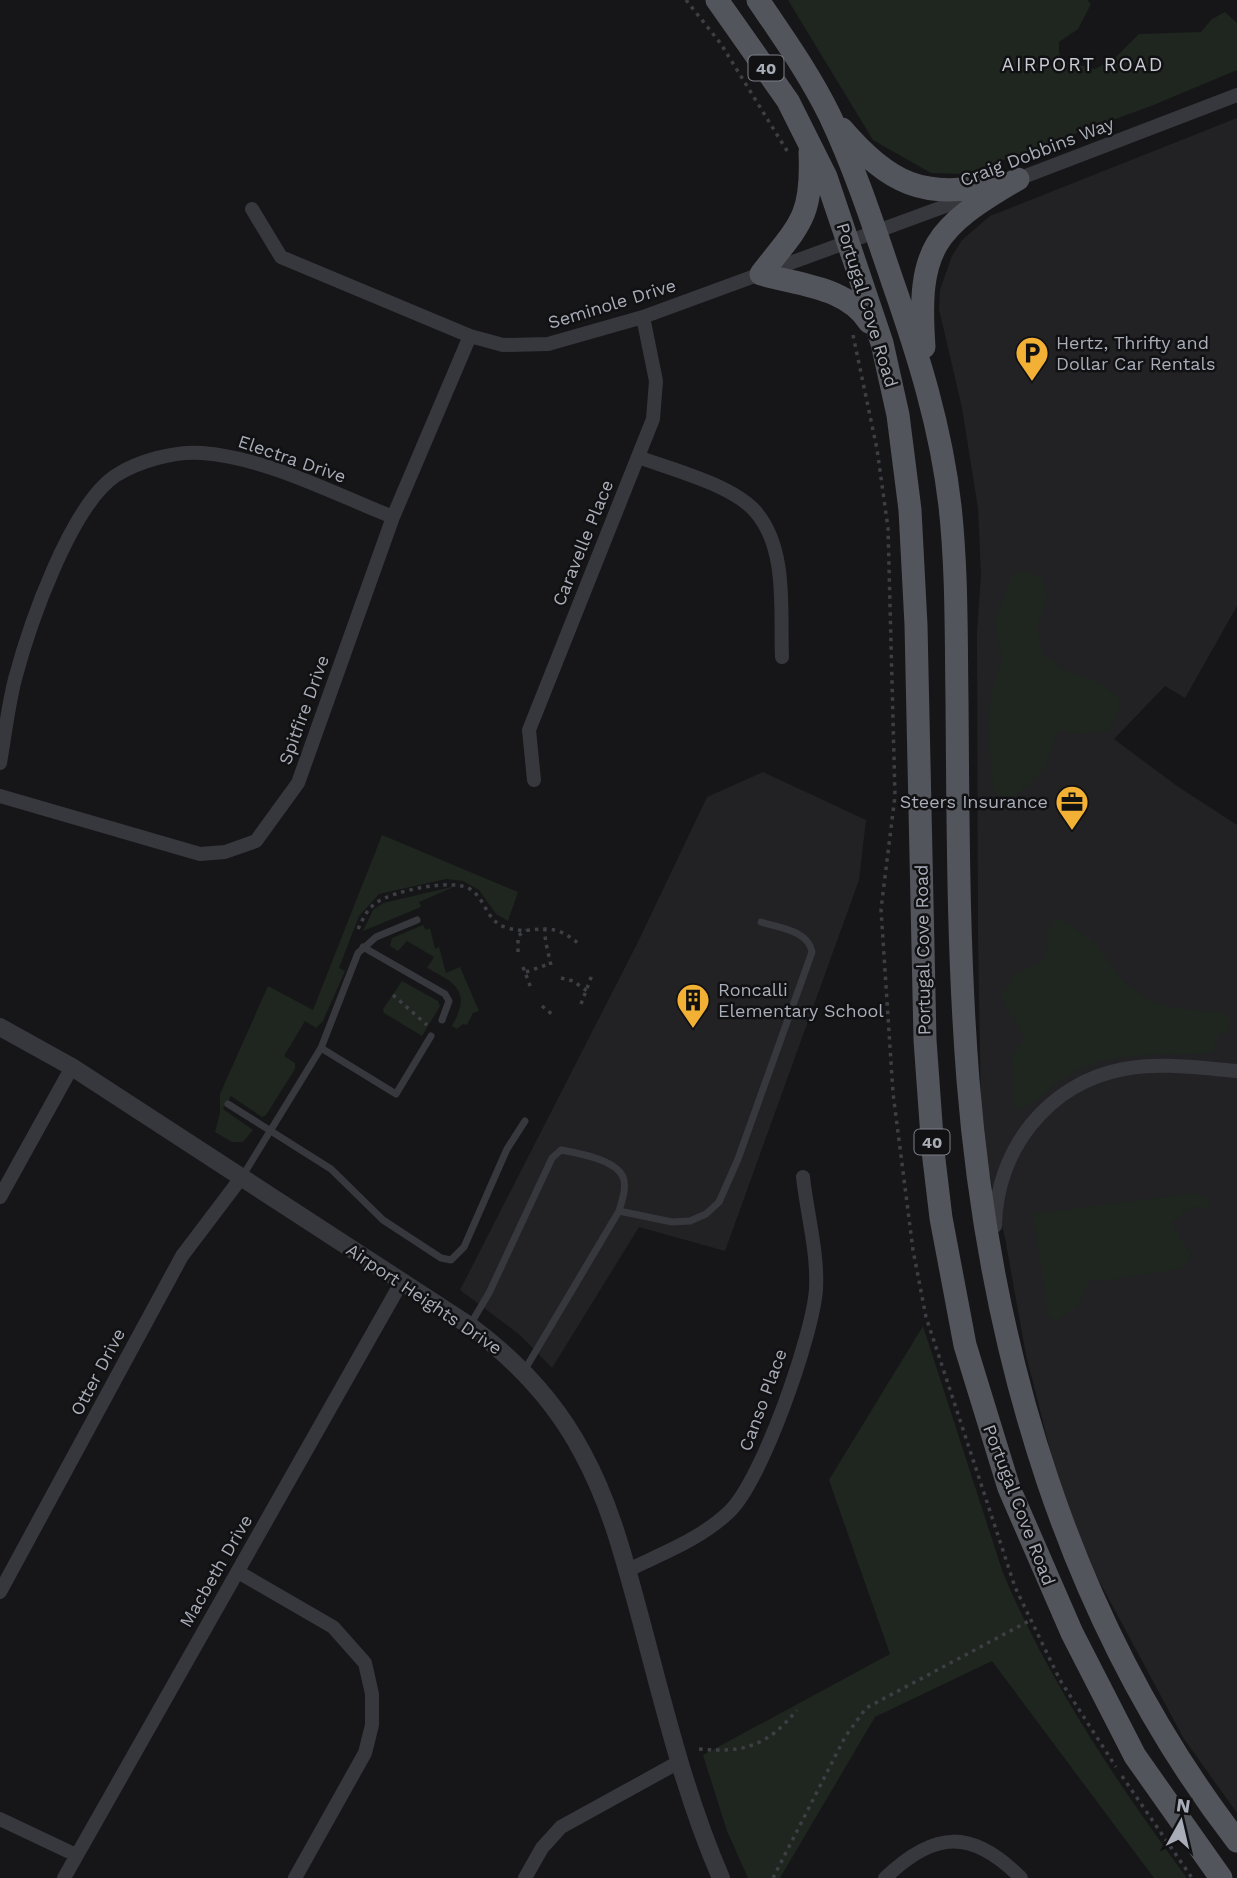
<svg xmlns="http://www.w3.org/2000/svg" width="1237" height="1878" viewBox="0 0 1237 1878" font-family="'Work Sans',sans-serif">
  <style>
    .built { fill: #222225 }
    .green { fill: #1e261f }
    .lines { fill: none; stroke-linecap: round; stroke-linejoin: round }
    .path { stroke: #3d3f44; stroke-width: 3.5; stroke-dasharray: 3.5 5; stroke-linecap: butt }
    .service { stroke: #37383d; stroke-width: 7 }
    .minor { stroke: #37383d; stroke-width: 14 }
    .tertiary { stroke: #37383d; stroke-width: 18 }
    .primary { stroke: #53555c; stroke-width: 23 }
    .labels { text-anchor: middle; stroke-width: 5; stroke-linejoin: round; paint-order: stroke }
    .shield { fill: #111113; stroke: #7b7e86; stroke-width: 2 }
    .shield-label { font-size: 16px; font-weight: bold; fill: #a8adb8 }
    .street-label { font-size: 18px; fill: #a8adb8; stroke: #111113 }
    .poi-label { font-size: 18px; fill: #a8adb8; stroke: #111113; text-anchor: start }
    .neighbourhood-label { font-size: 19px; letter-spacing: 2px; fill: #c9ccd4; stroke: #111113 }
  </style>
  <rect width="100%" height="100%" fill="#161618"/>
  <path class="built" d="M1237 118V606L1185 698 1165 686 1114 739 1177 786 1237 825V1813L1184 1739 1083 1551 1060 1489 1026 1355 1005 1238 986 1161 981 1109 978 936 977 633 981 574 978 508 962 408 939 309 940 290 952 256 962 240 990 216Z
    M763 772 866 820 859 880 725 1251 639 1227 552 1368 520 1335 460 1290 637 944 707 797Z"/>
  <path class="green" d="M788 0H1087L1091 4 1078 29 1059 42V54L1068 62 1095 69 1114 59 1139 34 1201 32 1212 19 1225 12 1237 23V70L1151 106 965 174 931 173 873 140Z
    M1021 571 1043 577 1047 599 1037 626 1042 653 1062 669 1096 681 1119 697V713L1108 730 1081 734 1060 730C1052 740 1053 749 1048 760 1041 778 1021 793 1004 801L993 790 988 727 992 690 1002 659 994 621 1012 576Z
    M382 835 518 892 508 921 496 914 479 890 463 881 446 879 379 894 359 916 339 968 345 971 323 1021 316 1028 305 1021 284 1056 295 1063V1069L266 1115 262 1117 231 1096 223 1109 253 1130 243 1142H232L215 1132 220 1113V1094L268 986 313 1010Z
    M456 886 419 902 421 907 363 931 373 910 383 903Z
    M1058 917C1071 926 1091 938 1100 950 1114 968 1123 985 1144 997 1166 1010 1198 1010 1223 1013L1229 1017V1031L1218 1035 1212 1053C1165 1057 1117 1049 1073 1072 1053 1082 1040 1101 1019 1110L1014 1106 1012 1055 1024 1041C1021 1024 1006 1012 1001 995L1016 973 1039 964 1046 957 1048 932Z
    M423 925 426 930 430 928 435 949 439 947 446 973 460 967 479 1011 473 1013 467 1025 463 1024 457 1029 452 1026C471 992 458 984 427 968L434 957 407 941 398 951 390 946 392 938Z
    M402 981 438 1001 440 1006 422 1036 384 1013 383 1009Z
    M1194 1193 1209 1199V1208L1191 1207 1171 1223 1192 1256 1181 1269 1103 1281 1094 1278C1086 1284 1087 1289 1083 1297 1079 1307 1066 1314 1057 1320L1049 1318 1033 1214Z
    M923 1326 1003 1573C1049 1682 1117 1783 1187 1878H1154L992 1661 875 1717 780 1878H748L727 1831 703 1755 890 1654 829 1480Z"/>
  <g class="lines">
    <path class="path" d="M686 0 721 44 789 154
      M853 335 877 449 888 528 895 796 881 909 893 1093 913 1250 926 1317 1015 1587 1060 1680 1116 1767
      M545 928C544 941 549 954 551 966
      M358 929C363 919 367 909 376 903 392 891 453 878 470 889 486 899 486 921 505 927 535 938 548 915 581 946
      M518 952V936L526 930
      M523 967 532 991
      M526 972 546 965 548 961
      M561 978 573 981 587 991
      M393 995 427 1025
      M581 1004 592 975
      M542 1006 554 1016
      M699 1749C745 1753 767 1746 797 1710
      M1122 1776 1192 1878
      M773 1878 845 1737 866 1708 1029 1621"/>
    <path class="service" d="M363 947 445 994 449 1001 442 1020
      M321 1048 396 1094 431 1036
      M228 1104 331 1169 383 1220 441 1258 451 1260 464 1247 507 1149 525 1121
      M242 1177 321 1048 358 953 376 937 417 920
      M619 1211 672 1222 690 1221 706 1214 719 1202 738 1159 812 952C808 930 779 928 761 922
      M470 1325 489 1293 552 1158 561 1150C577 1153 615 1159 623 1177 627 1187 622 1201 619 1211L524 1371"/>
    <path class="minor" d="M1013 181 1237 95
      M252 209 281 257 470 336 503 345 548 344 643 317 981 193
      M638 457C671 469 732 485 755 511 788 548 780 611 782 657
      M0 763C5 735 8 706 15 679 29 626 70 507 115 476 138 461 174 451 202 453 267 458 332 493 393 517
      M534 780 529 730 653 419 656 381 643 317
      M0 796 200 854 225 852 256 841 298 783 393 517 470 336
      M0 1197 72 1067
      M995 1226C996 1150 1048 1083 1124 1069 1161 1062 1200 1068 1237 1071
      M628 1570C663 1553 701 1539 730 1511 762 1480 813 1335 816 1289 818 1252 807 1214 803 1177
      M238 1572 333 1627 365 1663 372 1694V1725L365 1753 295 1878
      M0 1592 182 1256 241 1178
      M0 1819 76 1855
      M64 1878 401 1283
      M525 1878 542 1848 561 1827 679 1762
      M885 1878C935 1830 972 1829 1021 1878"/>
    <path class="tertiary" d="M0 1027 72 1067 470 1326C516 1360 555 1401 582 1452 610 1503 624 1558 639 1613 663 1702 684 1793 721 1878"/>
    <path class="primary" d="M717 0 788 101 826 177 882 343 898 415 910 510 916 625 925 1040 933 1151 941 1218 965 1345 1009 1488 1072 1633 1135 1756 1221 1878
      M758 0C783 37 810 75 830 116 855 169 873 224 892 280 918 354 941 427 950 506 957 570 956 635 957 700 958 827 958 954 968 1080 990 1352 1069 1623 1237 1841
      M842 129C889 184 924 200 995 184
      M810 152C813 218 799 225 761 274 799 285 847 287 869 322
      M924 347C917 248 934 228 1018 179"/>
  </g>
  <defs>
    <symbol id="parking-pin" viewBox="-11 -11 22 30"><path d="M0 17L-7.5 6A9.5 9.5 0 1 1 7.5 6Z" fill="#f2b134" stroke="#111113"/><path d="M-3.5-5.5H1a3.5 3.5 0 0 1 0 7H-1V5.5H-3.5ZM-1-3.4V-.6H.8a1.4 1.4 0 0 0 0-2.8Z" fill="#111"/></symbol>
    <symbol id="office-pin" viewBox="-11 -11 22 30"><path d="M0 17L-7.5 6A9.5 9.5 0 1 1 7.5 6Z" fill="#f2b134" stroke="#111113"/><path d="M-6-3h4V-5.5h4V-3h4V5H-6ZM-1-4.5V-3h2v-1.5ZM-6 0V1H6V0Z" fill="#111"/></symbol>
    <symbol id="building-pin" viewBox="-11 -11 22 30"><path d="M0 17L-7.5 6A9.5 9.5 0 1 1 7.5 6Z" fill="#f2b134" stroke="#111113"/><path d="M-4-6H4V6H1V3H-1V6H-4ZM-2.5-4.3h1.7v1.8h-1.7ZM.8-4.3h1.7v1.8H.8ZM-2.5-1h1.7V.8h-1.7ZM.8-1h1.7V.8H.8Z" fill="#111"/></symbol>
  </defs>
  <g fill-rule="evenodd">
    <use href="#parking-pin" x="1013" y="334" width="38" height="52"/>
    <use href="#office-pin" x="1053" y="783" width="38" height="52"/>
    <use href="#building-pin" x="674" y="981" width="38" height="52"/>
  </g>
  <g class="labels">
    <g class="shield">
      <rect x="748.5" y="55.5" width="35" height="25" rx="5"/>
      <rect x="914.5" y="1129.5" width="35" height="25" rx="5"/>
    </g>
    <g class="shield-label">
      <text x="766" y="74">40</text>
      <text x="932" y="1148">40</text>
    </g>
    <g class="street-label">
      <text transform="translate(1037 152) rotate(-21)" y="6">Craig Dobbins Way</text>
      <text transform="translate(612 304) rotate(-17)" y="6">Seminole Drive</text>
      <text transform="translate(867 305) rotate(73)" y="6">Portugal Cove Road</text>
      <text transform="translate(292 459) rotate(19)" y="6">Electra Drive</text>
      <text transform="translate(583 543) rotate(-68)" y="6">Caravelle Place</text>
      <text transform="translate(304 710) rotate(-70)" y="6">Spitfire Drive</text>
      <text transform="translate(923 950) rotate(-91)" y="6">Portugal Cove Road</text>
      <text transform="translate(424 1299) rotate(34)" y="6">Airport Heights Drive</text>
      <text transform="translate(98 1372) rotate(-62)" y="6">Otter Drive</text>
      <text transform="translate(763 1400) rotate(-70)" y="6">Canso Place</text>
      <text transform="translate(1019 1505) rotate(69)" y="6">Portugal Cove Road</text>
      <text transform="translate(216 1571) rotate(-60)" y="6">Macbeth Drive</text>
    </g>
    <g class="poi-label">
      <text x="1056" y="349">Hertz, Thrifty and<tspan x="1056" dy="21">Dollar Car Rentals</tspan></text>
      <text x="1048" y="808" text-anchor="end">Steers Insurance</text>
      <text x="718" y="996">Roncalli<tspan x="718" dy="21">Elementary School</tspan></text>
    </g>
    <g class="neighbourhood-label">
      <text x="1083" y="71">AIRPORT ROAD</text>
    </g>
  </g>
  <g transform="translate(1181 1822) rotate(8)" stroke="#111113" stroke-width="5" paint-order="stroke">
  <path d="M0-5L12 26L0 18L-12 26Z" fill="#a8adb8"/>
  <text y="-10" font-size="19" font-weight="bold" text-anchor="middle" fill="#a8adb8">N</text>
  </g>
</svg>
